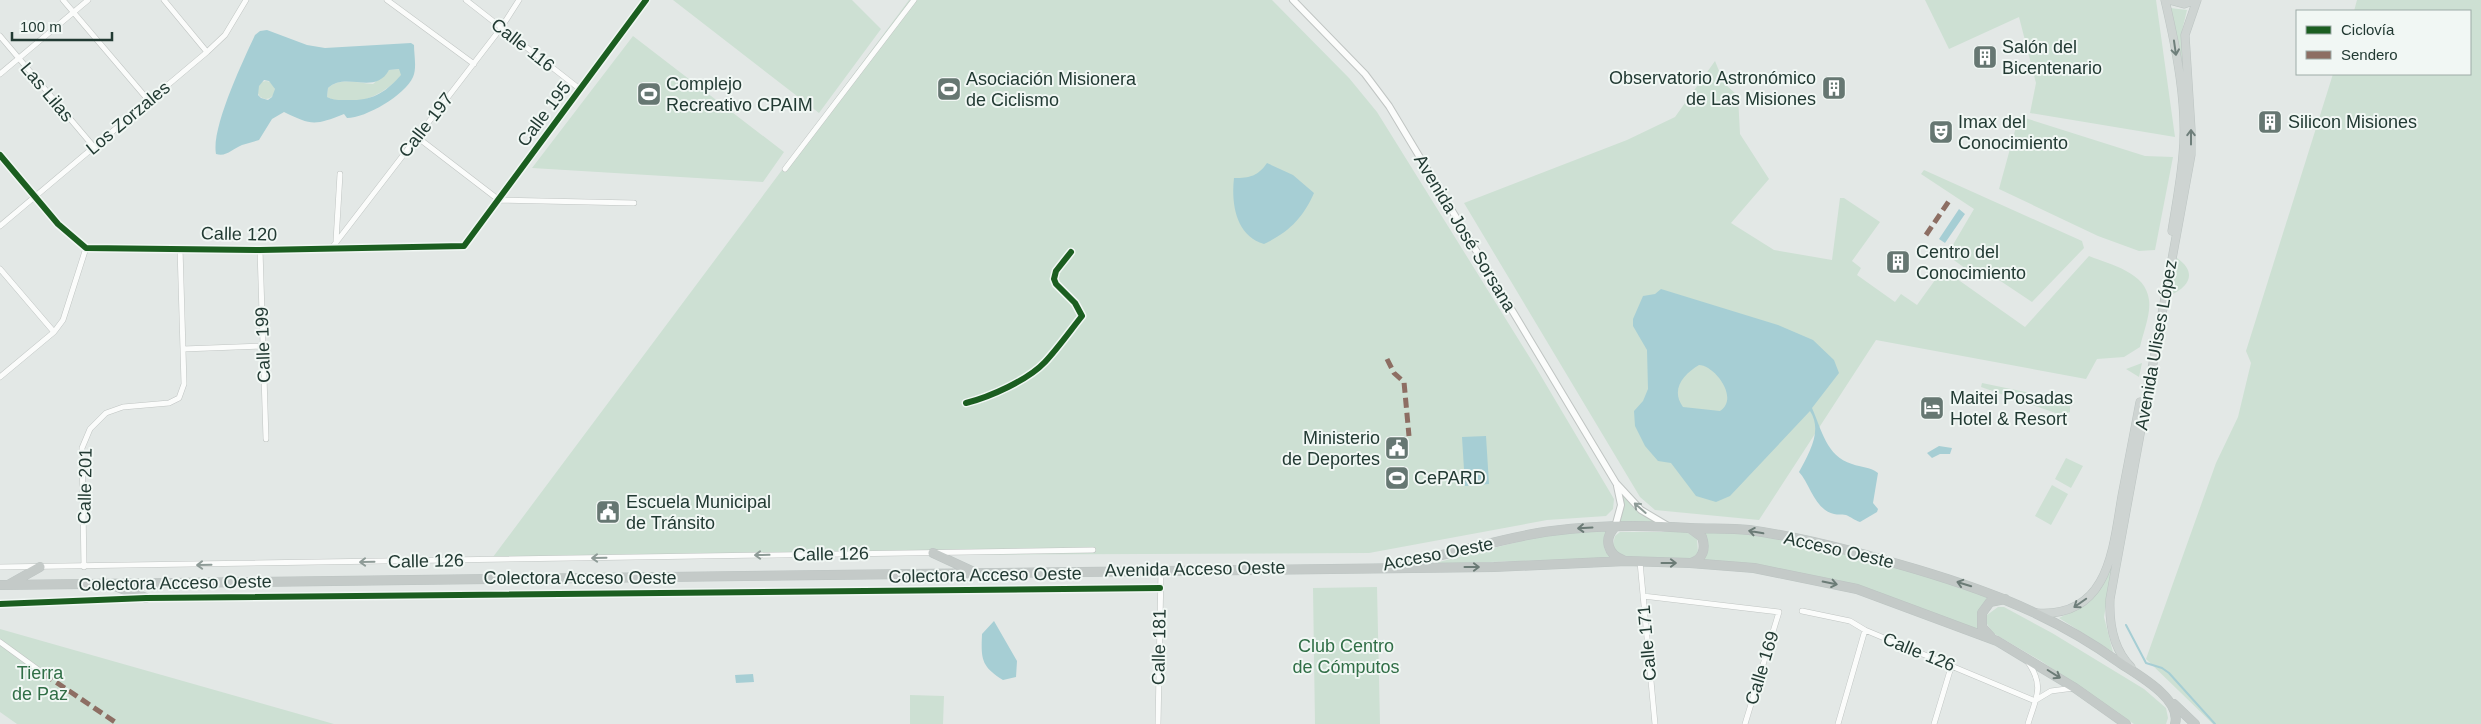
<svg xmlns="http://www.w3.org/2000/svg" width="2481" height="724" viewBox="0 0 2481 724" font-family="Helvetica,sans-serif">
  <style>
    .green { fill: #cde0d3 }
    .water { fill: #a6ced4; fill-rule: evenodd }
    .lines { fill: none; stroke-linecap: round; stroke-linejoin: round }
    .stream { stroke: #a6ced4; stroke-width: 2 }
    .minor-casing { stroke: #c0c5c3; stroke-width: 6 }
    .tertiary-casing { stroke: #c0c5c3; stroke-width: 8 }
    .primary-casing { stroke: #bcc4c2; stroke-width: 9 }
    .trunk-casing { stroke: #bcc4c2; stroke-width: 10 }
    .minor { stroke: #fbfcfb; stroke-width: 5 }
    .tertiary { stroke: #fbfcfb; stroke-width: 6 }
    .primary { stroke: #ced4d2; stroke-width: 8 }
    .trunk { stroke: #c4cac8; stroke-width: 9 }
    .quiet { stroke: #8d6e63; stroke-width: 5; stroke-dasharray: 10 5; stroke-linecap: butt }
    .cycleway-casing { stroke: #f1f7f4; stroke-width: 9 }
    .cycleway { stroke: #1b5e20; stroke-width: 6 }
    .oneway { stroke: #6f7f7b }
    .oneway2 { stroke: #8e9b97 }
    .oneway3 { stroke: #6b7b76 }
    .labels { text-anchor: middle; stroke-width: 4; stroke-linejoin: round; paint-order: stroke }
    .street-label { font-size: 18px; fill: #223a33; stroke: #f1f7f4 }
    .poi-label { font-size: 18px; fill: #223a33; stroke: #f1f7f4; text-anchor: start }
    .park-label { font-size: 18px; fill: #306e46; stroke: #f1f7f4 }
  </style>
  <rect width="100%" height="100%" fill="#e3e8e6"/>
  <path class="green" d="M673 0H852L881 29 819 113Z
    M909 0H1272L1349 78 1377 112 1535 366 1614 499 1613 509 1606 516 1547 520 1369 553 493 557Z
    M1925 0H2156L2175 137 2030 113 2036 83 2019 17 1949 49Z
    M2357 0H2481V724H2213L2146 659 2216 463 2238 417 2251 363 2246 351 2333 74H2470V11H2354Z
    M2170 8 2187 10 2181 35 2190 155 2172 250 2170 249 2187 154Z
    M633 36 784 152 763 182 532 168Z
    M1715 61 1724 83 1738 96 1740 134 1769 179 1731 223 1774 250 1832 260 1840 198H1844L1880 222 1852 261 1861 268 1857 275 1895 302 1901 294 1917 305 1943 269 2025 327 2089 256C2111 265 2146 272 2149 300 2151 314 2143 333 2140 347L2124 357 2097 359 2086 379 1876 340 1759 520 1655 510 1640 497 1464 203 1627 140 1675 117Z
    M400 69 402 75C385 94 353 111 327 97L328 88C340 77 358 83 373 84L389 70Z
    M257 90a9 9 0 1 1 18 0a9 9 0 1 1-18 0Z
    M2019 116 2145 156 2173 157 2155 250 2139 251 2098 236 1999 189Z
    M1924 170 2082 241 2084 248 2032 302 1990 274H1973L1947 255 1974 209 1921 174Z
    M2177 258C2197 272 2190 286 2171 295Z
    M2161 299 2104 617 2113 652 2059 618C2087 605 2097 594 2111 566Z
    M2142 363 2139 377 2126 369Z
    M1982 383 2064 400 2070 405V412L2061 415 1981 387Z
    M2066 458 2083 466 2071 488 2055 479Z
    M2052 485 2068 494 2051 525 2035 516Z
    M1621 491 1629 502 1654 522H1618L1623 506Z
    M1699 530 1749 534 1843 552 2000 598 1988 601 1983 632 1858 588 1700 560C1713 551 1709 540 1699 530Z
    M1610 531C1603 540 1601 551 1612 558L1431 564 1552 533Z
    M1620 532H1687L1697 539 1698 553 1689 560 1627 559 1615 552 1613 544 1615 536Z
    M1377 587 1380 724H1315L1313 588Z
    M1998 607H2004L2052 633 2144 689 2166 708 2168 718 2166 724H2134L2041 661 1993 633 1985 621 1987 615Z
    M0 629 334 724H17L0 712Z
    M910 695 944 696 943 724H910Z"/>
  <path class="water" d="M267 30 307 45 325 48 411 43 414 45C414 55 417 68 413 77 405 95 366 118 347 118L344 114C314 126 311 125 284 112L272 119 259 140C253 142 248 143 242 145 232 149 227 157 216 154 211 128 243 61 255 35L260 31ZM399 69 401 75C387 91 373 101 350 100 342 100 334 101 327 97L328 88C346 71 375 96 389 70ZM264 80 269 81 275 89 272 97 268 100 261 98 258 95 259 86Z
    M1267 163 1293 175 1314 193C1303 218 1289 232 1264 244 1236 236 1231 204 1234 178 1250 178 1258 176 1267 163Z
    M1959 209 1965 214 1945 243 1939 239Z
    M1661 289 1778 325 1813 340 1834 360 1839 373 1812 408C1822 430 1826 456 1852 464 1862 468 1869 466 1878 473L1873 503 1878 509 1877 512 1860 522C1854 520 1851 517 1846 515 1841 514 1838 515 1834 514 1815 510 1810 484 1799 472 1809 453 1823 431 1810 411L1730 496 1716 502 1696 496 1671 463 1658 461 1645 446 1635 426 1634 411 1643 401 1648 389 1647 350 1633 326V319L1643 296 1655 294ZM1699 365C1714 365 1740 398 1720 411L1683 407C1670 389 1684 374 1699 365Z
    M1486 436 1489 484 1465 486 1462 437Z
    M1939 446 1952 448 1950 454H1940L1932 458 1927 453Z
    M994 621 1017 661 1016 677 1003 680C981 666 981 659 982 634Z
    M753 674 754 682 736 683 735 675Z"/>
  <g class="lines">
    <path class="stream" d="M2126 625 2146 663 2162 668 2169 673 2215 724"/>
    <defs>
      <path id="minor" d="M63 0 149 101
        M164 0 207 52
        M387 0 474 64
        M466 0 581 90
        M0 36 94 147
        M0 74 88 0
        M417 137 499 200 634 203
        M0 155 58 224 86 248 260 250 464 246 646 0
        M785 169 914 0
        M0 226 207 52 225 35 246 0
        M336 241 340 174
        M331 249 501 28 519 0
        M260 250 266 439
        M0 269 54 332
        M183 349 263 346
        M0 377 54 332 63 320 86 248
        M1640 562 1655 724
        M0 567 1093 550
        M84 567 82 448 90 429 106 413 123 407 169 403 179 398 184 384 180 248
        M1643 596 1779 612 1745 724
        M0 604 146 598 1160 588
        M1802 611 1850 621 1865 630 2035 701
        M0 642 44 674
        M2028 662C2045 687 2036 697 2028 724
        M2036 700 2051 691 2074 688
        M1158 724 1161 571
        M1838 724 1865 630
        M1934 724 1952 664"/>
      <path id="tertiary" d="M1293 0 1365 74 1389 106 1616 483 1641 510 1668 526
        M1615 527 1621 505 1617 486"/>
      <path id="primary" d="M2165 0C2176 47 2188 106 2183 155 2181 180 2176 206 2172 231
        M2169 0 2184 4 2195 0
        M2037 613C2109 618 2113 549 2122 496 2128 465 2134 433 2140 402
        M2131 667C2113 649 2109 624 2110 599L2191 155V129L2185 35 2197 0"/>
      <path id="trunk" d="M1615 527C1603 539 1608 555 1623 560
        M933 553 974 572
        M1405 562C1455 555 1502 537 1552 531 1598 525 1645 525 1690 528 1710 529 1730 528 1749 530 1793 536 1837 547 1880 559 1968 583 2045 609 2120 663 2138 675 2182 699 2175 724
        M1691 563C1703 559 1706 549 1702 537L1691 529
        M0 585 1494 567 1626 561 1690 563 1754 568 1857 589 1997 641 2075 688 2126 724
        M8 585 40 567
        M115 586 146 598
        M1991 637 1982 627V613L1990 602 2005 599
        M2174 704 2195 724"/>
    </defs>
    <use href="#minor" class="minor-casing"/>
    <use href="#tertiary" class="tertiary-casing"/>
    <use href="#primary" class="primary-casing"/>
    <use href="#trunk" class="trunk-casing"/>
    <use href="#minor" class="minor"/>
    <use href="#tertiary" class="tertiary"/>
    <use href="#primary" class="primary"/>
    <use href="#trunk" class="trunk"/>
    <path class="quiet" d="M1926 235 1951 198
      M1387 359 1394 373 1404 382 1409 436
      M44 674 118 724"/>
    <defs>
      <path id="cycleway" d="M0 155 58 224 86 248 260 250 464 246 646 0
        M966 403C990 397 1028 380 1045 362 1058 348 1070 331 1082 316L1075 303 1056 284 1054 279 1056 271 1071 252
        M0 604 146 598 1160 588"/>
    </defs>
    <use href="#cycleway" class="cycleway-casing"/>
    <use href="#cycleway" class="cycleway"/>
  </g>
  <defs><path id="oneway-shaft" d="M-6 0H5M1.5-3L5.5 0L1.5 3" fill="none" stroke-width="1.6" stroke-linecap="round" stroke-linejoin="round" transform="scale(1.25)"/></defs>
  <g class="oneway">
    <use href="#oneway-shaft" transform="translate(2175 48) rotate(82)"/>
    <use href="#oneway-shaft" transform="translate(2191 137) rotate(-90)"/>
    <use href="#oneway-shaft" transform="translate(2080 603) rotate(145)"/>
  </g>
  <g class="oneway2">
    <use href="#oneway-shaft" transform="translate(1640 508) rotate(-139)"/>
    <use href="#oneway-shaft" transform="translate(762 555) rotate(179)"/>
    <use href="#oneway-shaft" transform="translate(599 558) rotate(179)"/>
    <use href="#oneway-shaft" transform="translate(367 562) rotate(179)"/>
    <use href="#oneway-shaft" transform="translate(204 565) rotate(179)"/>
  </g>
  <g class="oneway3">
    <use href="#oneway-shaft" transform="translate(1585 528) rotate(177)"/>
    <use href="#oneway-shaft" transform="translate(1756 532) rotate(-170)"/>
    <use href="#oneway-shaft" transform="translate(1669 563)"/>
    <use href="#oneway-shaft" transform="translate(1472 567)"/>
    <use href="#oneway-shaft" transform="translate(1830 583) rotate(11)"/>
    <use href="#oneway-shaft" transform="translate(1964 584) rotate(-163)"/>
    <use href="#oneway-shaft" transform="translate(2054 674) rotate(32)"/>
  </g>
  <defs>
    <symbol id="building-square" viewBox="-11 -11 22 22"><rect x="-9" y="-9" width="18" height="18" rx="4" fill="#667772" stroke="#f1f7f4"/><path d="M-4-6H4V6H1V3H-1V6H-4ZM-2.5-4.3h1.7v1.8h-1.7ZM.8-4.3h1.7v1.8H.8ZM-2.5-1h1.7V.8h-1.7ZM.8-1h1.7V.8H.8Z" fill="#fff"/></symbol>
    <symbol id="stadium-square" viewBox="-11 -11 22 22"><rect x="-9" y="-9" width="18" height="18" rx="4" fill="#667772" stroke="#f1f7f4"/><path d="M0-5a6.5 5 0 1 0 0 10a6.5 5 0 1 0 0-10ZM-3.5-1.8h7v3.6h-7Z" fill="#fff"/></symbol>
    <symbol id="theatre-square" viewBox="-11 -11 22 22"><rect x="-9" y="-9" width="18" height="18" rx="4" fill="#667772" stroke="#f1f7f4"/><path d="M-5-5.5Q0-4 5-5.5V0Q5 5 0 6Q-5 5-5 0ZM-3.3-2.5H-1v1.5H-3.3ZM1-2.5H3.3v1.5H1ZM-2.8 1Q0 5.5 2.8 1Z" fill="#fff"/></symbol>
    <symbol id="hotel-square" viewBox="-11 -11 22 22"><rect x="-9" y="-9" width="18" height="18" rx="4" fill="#667772" stroke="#f1f7f4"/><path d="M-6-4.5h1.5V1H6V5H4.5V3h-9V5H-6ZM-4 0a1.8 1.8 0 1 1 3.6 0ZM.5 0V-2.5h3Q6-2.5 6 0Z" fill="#fff"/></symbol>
    <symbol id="civic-square" viewBox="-11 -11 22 22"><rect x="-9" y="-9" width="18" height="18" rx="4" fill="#667772" stroke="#f1f7f4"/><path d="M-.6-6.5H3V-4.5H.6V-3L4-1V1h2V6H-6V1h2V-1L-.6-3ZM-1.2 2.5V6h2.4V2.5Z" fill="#fff"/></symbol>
  </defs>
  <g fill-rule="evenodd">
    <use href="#building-square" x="1971" y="43" width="28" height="28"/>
    <use href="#building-square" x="1820" y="74" width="28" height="28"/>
    <use href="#stadium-square" x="935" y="75" width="28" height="28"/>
    <use href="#stadium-square" x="635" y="80" width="28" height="28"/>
    <use href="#building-square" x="2256" y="108" width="28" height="28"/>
    <use href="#theatre-square" x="1927" y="118" width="28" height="28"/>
    <use href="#building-square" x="1884" y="248" width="28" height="28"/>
    <use href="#hotel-square" x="1918" y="394" width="28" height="28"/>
    <use href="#civic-square" x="1383" y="434" width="28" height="28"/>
    <use href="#stadium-square" x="1383" y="464" width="28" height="28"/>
    <use href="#civic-square" x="594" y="498" width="28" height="28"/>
  </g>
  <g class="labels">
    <g class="street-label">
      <text transform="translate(523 45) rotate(38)" y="6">Calle 116</text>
      <text transform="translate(47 92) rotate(50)" y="6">Las Lilas</text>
      <text transform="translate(544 114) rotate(-53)" y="6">Calle 195</text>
      <text transform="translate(128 118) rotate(-40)" y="6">Los Zorzales</text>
      <text transform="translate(426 125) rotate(-52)" y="6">Calle 197</text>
      <text transform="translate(1465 233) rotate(59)" y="6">Avenida José Sorsana</text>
      <text transform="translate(239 234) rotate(1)" y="6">Calle 120</text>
      <text transform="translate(263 345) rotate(-92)" y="6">Calle 199</text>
      <text transform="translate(2156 345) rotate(-80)" y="6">Avenida Ulises López</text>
      <text transform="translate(85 486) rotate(-89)" y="6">Calle 201</text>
      <text transform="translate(1839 550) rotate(13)" y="6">Acceso Oeste</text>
      <text transform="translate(831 554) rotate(-1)" y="6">Calle 126</text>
      <text transform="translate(1438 554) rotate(-11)" y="6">Acceso Oeste</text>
      <text transform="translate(426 561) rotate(-1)" y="6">Calle 126</text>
      <text transform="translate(1195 569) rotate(-1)" y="6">Avenida Acceso Oeste</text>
      <text transform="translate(985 575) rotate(-1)" y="6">Colectora Acceso Oeste</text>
      <text x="580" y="584">Colectora Acceso Oeste</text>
      <text transform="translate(175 583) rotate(-1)" y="6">Colectora Acceso Oeste</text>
      <text transform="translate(1647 643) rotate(-95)" y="6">Calle 171</text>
      <text transform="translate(1159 647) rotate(-89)" y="6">Calle 181</text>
      <text transform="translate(1919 652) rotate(22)" y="6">Calle 126</text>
      <text transform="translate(1762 668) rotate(-73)" y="6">Calle 169</text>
    </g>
    <g class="poi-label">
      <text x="2002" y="53">Salón del<tspan x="2002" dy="21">Bicentenario</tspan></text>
      <text x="1816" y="84" text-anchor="end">Observatorio Astronómico<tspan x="1816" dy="21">de Las Misiones</tspan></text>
      <text x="966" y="85">Asociación Misionera<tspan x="966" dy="21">de Ciclismo</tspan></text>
      <text x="666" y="90">Complejo<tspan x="666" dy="21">Recreativo CPAIM</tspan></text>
      <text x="1958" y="128">Imax del<tspan x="1958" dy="21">Conocimiento</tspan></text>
      <text x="2288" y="128">Silicon Misiones</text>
      <text x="1916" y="258">Centro del<tspan x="1916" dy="21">Conocimiento</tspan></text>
      <text x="1950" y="404">Maitei Posadas<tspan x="1950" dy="21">Hotel &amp; Resort</tspan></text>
      <text x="1380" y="444" text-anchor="end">Ministerio<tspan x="1380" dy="21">de Deportes</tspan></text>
      <text x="1414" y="484">CePARD</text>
      <text x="626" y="508">Escuela Municipal<tspan x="626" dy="21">de Tránsito</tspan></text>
    </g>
    <g class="park-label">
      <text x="1346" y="652">Club Centro<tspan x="1346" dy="21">de Cómputos</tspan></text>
      <text x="40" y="679">Tierra<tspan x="40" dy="21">de Paz</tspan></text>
    </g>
  </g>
  <rect x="2296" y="10" width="175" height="65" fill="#f1f7f4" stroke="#9eaba7"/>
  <rect x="2306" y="26" width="25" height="8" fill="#1b5e20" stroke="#9eaba7"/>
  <text x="2341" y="35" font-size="15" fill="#223a33">Ciclovía</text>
  <rect x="2306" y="51" width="25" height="8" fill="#8d6e63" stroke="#9eaba7"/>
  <text x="2341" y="60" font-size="15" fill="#223a33">Sendero</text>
  <path d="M12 32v8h100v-8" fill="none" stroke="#223a33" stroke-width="2.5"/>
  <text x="20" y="32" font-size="15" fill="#223a33" stroke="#f1f7f4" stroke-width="4" paint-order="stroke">100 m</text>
</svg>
